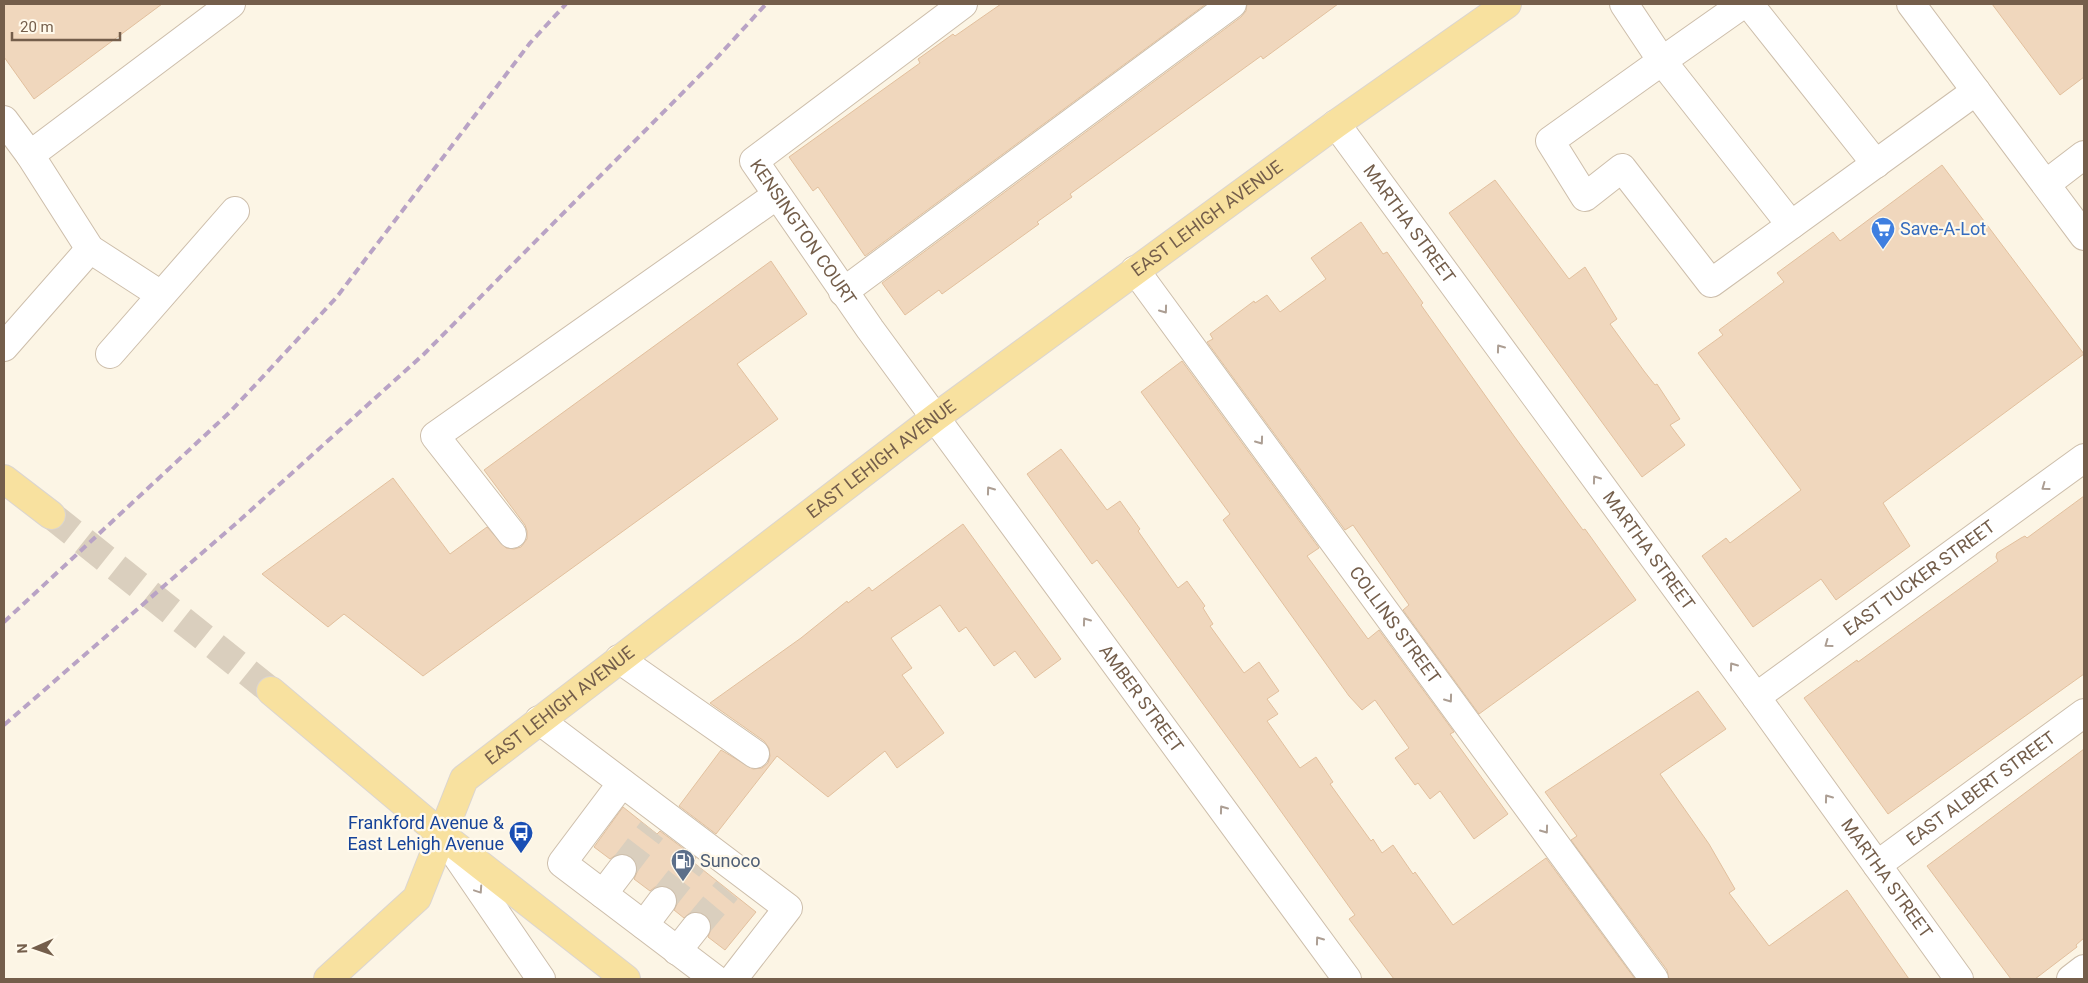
<svg xmlns="http://www.w3.org/2000/svg" width="2088" height="983" viewBox="0 0 2088 983" font-family="Roboto,sans-serif">
  <style>
    .building { fill: #f0d7bd; stroke: #e2c09e }
    .lines { fill: none; stroke-linecap: round; stroke-linejoin: round }
    .minor-tunnel { stroke: #dacfbe; stroke-width: 28; stroke-dasharray: 28 14; stroke-linecap: butt }
    .major-tunnel { stroke: #dacfbe; stroke-width: 28; stroke-dasharray: 28 14; stroke-linecap: butt }
    .minor-casing { stroke: #cdbeab; stroke-width: 30 }
    .major-casing { stroke: #dbd5d0; stroke-width: 30 }
    .minor { stroke: #fff; stroke-width: 28 }
    .major { stroke: #f8e19f; stroke-width: 28 }
    .rail { stroke: #b9a3c5; stroke-width: 4; stroke-dasharray: 8 5; stroke-linecap: butt }
    .oneway { stroke: #ac9e93 }
    .labels { text-anchor: middle; stroke-width: 4.5; stroke-linejoin: round; paint-order: stroke }
    .street-label { font-size: 18px; fill: #745e4b; stroke: #fff9eb }
    .shop-label { font-size: 18px; fill: #366cbe; stroke: #fff9eb; text-anchor: start }
    .transit-label { font-size: 18px; fill: #164399; stroke: #fff9eb; text-anchor: end }
    .service-label { font-size: 18px; fill: #4e5e75; stroke: #fff9eb; text-anchor: start }
  </style>
  <rect width="100%" height="100%" fill="#fcf5e5"/>
  <path class="building" d="M4 4H162L34 99 4 57Z
    M1001 4H1206L865 256 818 187 813 191 789 157 920 63 918 59 953 34 955 36Z
    M1247 4H1338L1263 59 1261 56 1070 194 1072 197 1037 222 1039 224 942 294 939 290 905 315 882 283 1241 17 1246 11Z
    M1992 4H2084V77L2060 95Z
    M1942 165 2084 354 1883 503 1910 546 1836 600 1821 579 1753 627 1702 556 1726 538 1730 543 1801 490 1698 353 1723 335 1719 330 1784 282 1777 273 1833 232 1840 241Z
    M1495 180 1569 279 1585 267 1617 319 1610 324 1644 371 1655 385 1657 384 1680 419 1670 425 1685 445 1642 477 1449 213Z
    M1361 222 1383 254 1387 252 1423 303 1421 305 1514 436 1583 530 1585 529 1636 600 1479 714 1403 610 1409 605 1353 525 1345 530 1207 342 1213 339 1210 334 1254 301 1255 303 1267 295 1280 312 1326 279 1311 258Z
    M771 261 807 314 737 364 778 419 423 676 344 614 328 627 262 574 393 478 450 554 487 527 506 548 514 549 521 547 527 539V531L525 525 484 470Z
    M1182 361 1319 548 1307 556 1368 639 1379 630 1454 732 1450 734 1508 814 1474 839 1440 791 1430 799 1418 783 1415 785 1395 758 1409 748 1375 700 1362 710 1349 696 1223 520 1230 514 1141 392Z
    M1061 449 1107 510 1120 501 1140 529 1138 531 1178 588 1187 581 1205 606 1203 608 1213 624 1210 626 1244 673 1259 662 1279 691 1267 699 1278 714 1267 721 1300 768 1316 757 1333 782 1330 784 1371 841 1373 839 1382 853 1393 845 1413 874 1415 872 1453 925 1546 858 1635 979H1394L1349 919 1355 915 1255 775 1127 600 1097 560 1092 564 1027 474Z
    M2084 496V674L1888 814 1804 698 1857 660 1858 662 1998 561 1996 557 1997 553 2021 538 2025 536 2027 538Z
    M963 524 1061 659 1035 678 1015 651 994 666 966 627 959 632 940 605 891 638 912 668 902 675 944 733 897 768 885 751 828 797 777 756 716 834 679 806 721 750 753 769 762 768 768 763 770 756 769 748 764 741 710 703 801 638 847 601 848 603 869 587 872 591Z
    M1698 691 1726 729 1660 774 1709 844 1735 889 1729 893 1769 946 1847 890 1909 979H1669L1667 970 1571 840 1577 836 1545 792Z
    M2084 749V938L2076 945 2077 947 2035 979H2011L1927 866Z
    M623 807 657 834 660 831 696 858 693 862 756 912 725 950 708 937 711 929V922L706 915 698 912 690 913 684 918 674 910 678 902 676 894 672 889 663 885 655 887 650 891 634 879 638 870 636 863 632 857 623 854 616 855 610 859 594 847Z"/>
  <g class="lines">
    <path class="minor-tunnel" d="M622 869 652 830
      M662 901 693 862
      M696 927 727 890"/>
    <path class="major-tunnel" d="M51 515 271 691"/>
    <defs>
      <g id="minor">
        <path id="s1" d="M963 4 754 161 870 329 1347 979"/>
        <path d="M1624 4 1662 61 1550 141 1585 197 1622 168 1711 283 1976 91"/>
        <path d="M1743 4 1662 61 1791 225"/>
        <path d="M1749 4 1876 164"/>
        <path d="M1911 4 2084 236"/>
        <path d="M4 120 30 155 90 249 161 295"/>
        <path id="s2" d="M1336 124 1756 697 1959 979"/>
        <path d="M30 155 231 4"/>
        <path d="M2046 184 2084 155"/>
        <path id="s3" d="M1135 270 1654 979"/>
        <path d="M843 292 1232 4"/>
        <path d="M4 347 90 249"/>
        <path d="M110 354 235 211"/>
        <path d="M512 534 435 436 777 195"/>
        <path d="M619 659 755 754"/>
        <path id="s4" d="M1756 697 2084 458"/>
        <path d="M539 720 788 908 733 979"/>
        <path d="M622 783 562 863 715 979"/>
        <path d="M446 840 541 979"/>
        <path id="s5" d="M1877 865 2084 713"/>
        <path d="M603 894 622 869"/>
        <path d="M644 925 662 901"/>
        <path d="M677 951 696 927"/>
        <path d="M2071 979 2084 969"/>
      </g>
      <g id="major">
        <path d="M4 479 51 515"/>
        <path d="M271 691 442 835 626 979"/>
        <path id="s6" d="M328 979 417 898 464 779 936 417 1336 124 1507 4"/>
      </g>
    </defs>
    <use href="#minor" class="minor-casing"/>
    <use href="#major" class="major-casing"/>
    <use href="#minor" class="minor"/>
    <use href="#major" class="major"/>
    <path class="rail" d="M4 622 230 412 336 298 530 43 566 4
      M4 725 240 520 424 354 713 62 766 4"/>
  </g>
  <defs><path id="oneway-chevron" d="M-2-3.5L2.5 0L-2 3.5" fill="none" stroke-width="1.6" stroke-linecap="round" stroke-linejoin="round" transform="scale(1.25)"/></defs>
  <g class="oneway">
    <use href="#oneway-chevron" transform="translate(1164 310) rotate(54)"/>
    <use href="#oneway-chevron" transform="translate(1500 348) rotate(-126)"/>
    <use href="#oneway-chevron" transform="translate(1260 441) rotate(54)"/>
    <use href="#oneway-chevron" transform="translate(1596 479) rotate(-126)"/>
    <use href="#oneway-chevron" transform="translate(2045 487) rotate(144)"/>
    <use href="#oneway-chevron" transform="translate(990 490) rotate(-126)"/>
    <use href="#oneway-chevron" transform="translate(1086 621) rotate(-126)"/>
    <use href="#oneway-chevron" transform="translate(1828 644) rotate(144)"/>
    <use href="#oneway-chevron" transform="translate(1733 666) rotate(-126)"/>
    <use href="#oneway-chevron" transform="translate(1449 699) rotate(54)"/>
    <use href="#oneway-chevron" transform="translate(1828 798) rotate(-126)"/>
    <use href="#oneway-chevron" transform="translate(1223 809) rotate(-126)"/>
    <use href="#oneway-chevron" transform="translate(1545 830) rotate(54)"/>
    <use href="#oneway-chevron" transform="translate(479 890) rotate(56)"/>
    <use href="#oneway-chevron" transform="translate(1319 940) rotate(-126)"/>
  </g>
  <defs>
    <symbol id="supermarket-pin" viewBox="-11 -11 22 30"><path d="M0 17L-7.5 6A9.5 9.5 0 1 1 7.5 6Z" fill="#3f7fe0" stroke="#fff9eb"/><path d="M-6-5.5h2.5l.6 2H6L4.5 2H-2.5L-4.4-4H-6ZM-1.5 3.2a1.3 1.3 0 1 0 .1 0ZM3 3.2a1.3 1.3 0 1 0 .1 0Z" fill="#fff"/></symbol>
    <symbol id="bus-pin" viewBox="-11 -11 22 30"><path d="M0 17L-7.5 6A9.5 9.5 0 1 1 7.5 6Z" fill="#1a4fb4" stroke="#fff9eb"/><path d="M-5-6H5V4H4V6H2V4H-2V6H-4V4H-5ZM-3.5-4V0h7V-4ZM-3.5 1.2v1.5H-2V1.2ZM2 1.2v1.5H3.5V1.2Z" fill="#fff"/></symbol>
    <symbol id="fuel-pin" viewBox="-11 -11 22 30"><path d="M0 17L-7.5 6A9.5 9.5 0 1 1 7.5 6Z" fill="#5c6f8a" stroke="#fff9eb"/><path d="M-5.5-6h7V0h2V4h1.3V-2.5L3-4.5l.8-.8L6-3V5H2.5V1h-1V6h-7ZM-4.2-4.7v3.2H.2V-4.7Z" fill="#fff"/></symbol>
  </defs>
  <g fill-rule="evenodd">
    <use href="#supermarket-pin" x="1869" y="215" width="28" height="38"/>
    <use href="#bus-pin" x="507" y="819" width="28" height="38"/>
    <use href="#fuel-pin" x="669" y="847" width="28" height="38"/>
  </g>
  <g class="labels">
    <g class="street-label">
      <text dy="6" stroke="none"><textPath href="#s6" startOffset="1179">EAST LEHIGH AVENUE</textPath></text>
      <text dy="6" stroke="none"><textPath href="#s2" startOffset="124">MARTHA STREET</textPath></text>
      <text dy="6" stroke="none"><textPath href="#s1" startOffset="348">KENSINGTON COURT</textPath></text>
      <text dy="6" stroke="none"><textPath href="#s6" startOffset="774">EAST LEHIGH AVENUE</textPath></text>
      <text dy="6" stroke="none"><textPath href="#s2" startOffset="529">MARTHA STREET</textPath></text>
      <text dy="6" stroke="none"><textPath href="#s4" startOffset="202">EAST TUCKER STREET</textPath></text>
      <text dy="6" stroke="none"><textPath href="#s3" startOffset="440">COLLINS STREET</textPath></text>
      <text dy="6" stroke="none"><textPath href="#s1" startOffset="924">AMBER STREET</textPath></text>
      <text dy="6" stroke="none"><textPath href="#s6" startOffset="369">EAST LEHIGH AVENUE</textPath></text>
      <text dy="6" stroke="none"><textPath href="#s5" startOffset="129">EAST ALBERT STREET</textPath></text>
      <text dy="6" stroke="none"><textPath href="#s2" startOffset="934">MARTHA STREET</textPath></text>
    </g>
    <g class="shop-label">
      <text x="1900" y="235">Save-A-Lot</text>
    </g>
    <g class="transit-label">
      <text x="504" y="829">Frankford Avenue &amp;<tspan x="504" dy="21">East Lehigh Avenue</tspan></text>
    </g>
    <g class="service-label">
      <text x="700" y="867">Sunoco</text>
    </g>
  </g>
  <rect width="2088" height="983" fill="none" stroke="#745e4b" stroke-width="10"/>
  <g transform="translate(35 948) rotate(268)" stroke="#fff9eb" stroke-width="4" paint-order="stroke">
  <path d="M0-4L9 19L0 12L-9 19Z" fill="#745e4b"/>
  <text y="-8" font-size="14" font-weight="bold" text-anchor="middle" fill="#745e4b">N</text>
  </g>
  <path d="M12 32v8h108v-8" fill="none" stroke="#745e4b" stroke-width="2.5"/>
  <text x="20" y="32" font-size="15" fill="#745e4b" stroke="#fff9eb" stroke-width="4" paint-order="stroke">20 m</text>
</svg>
